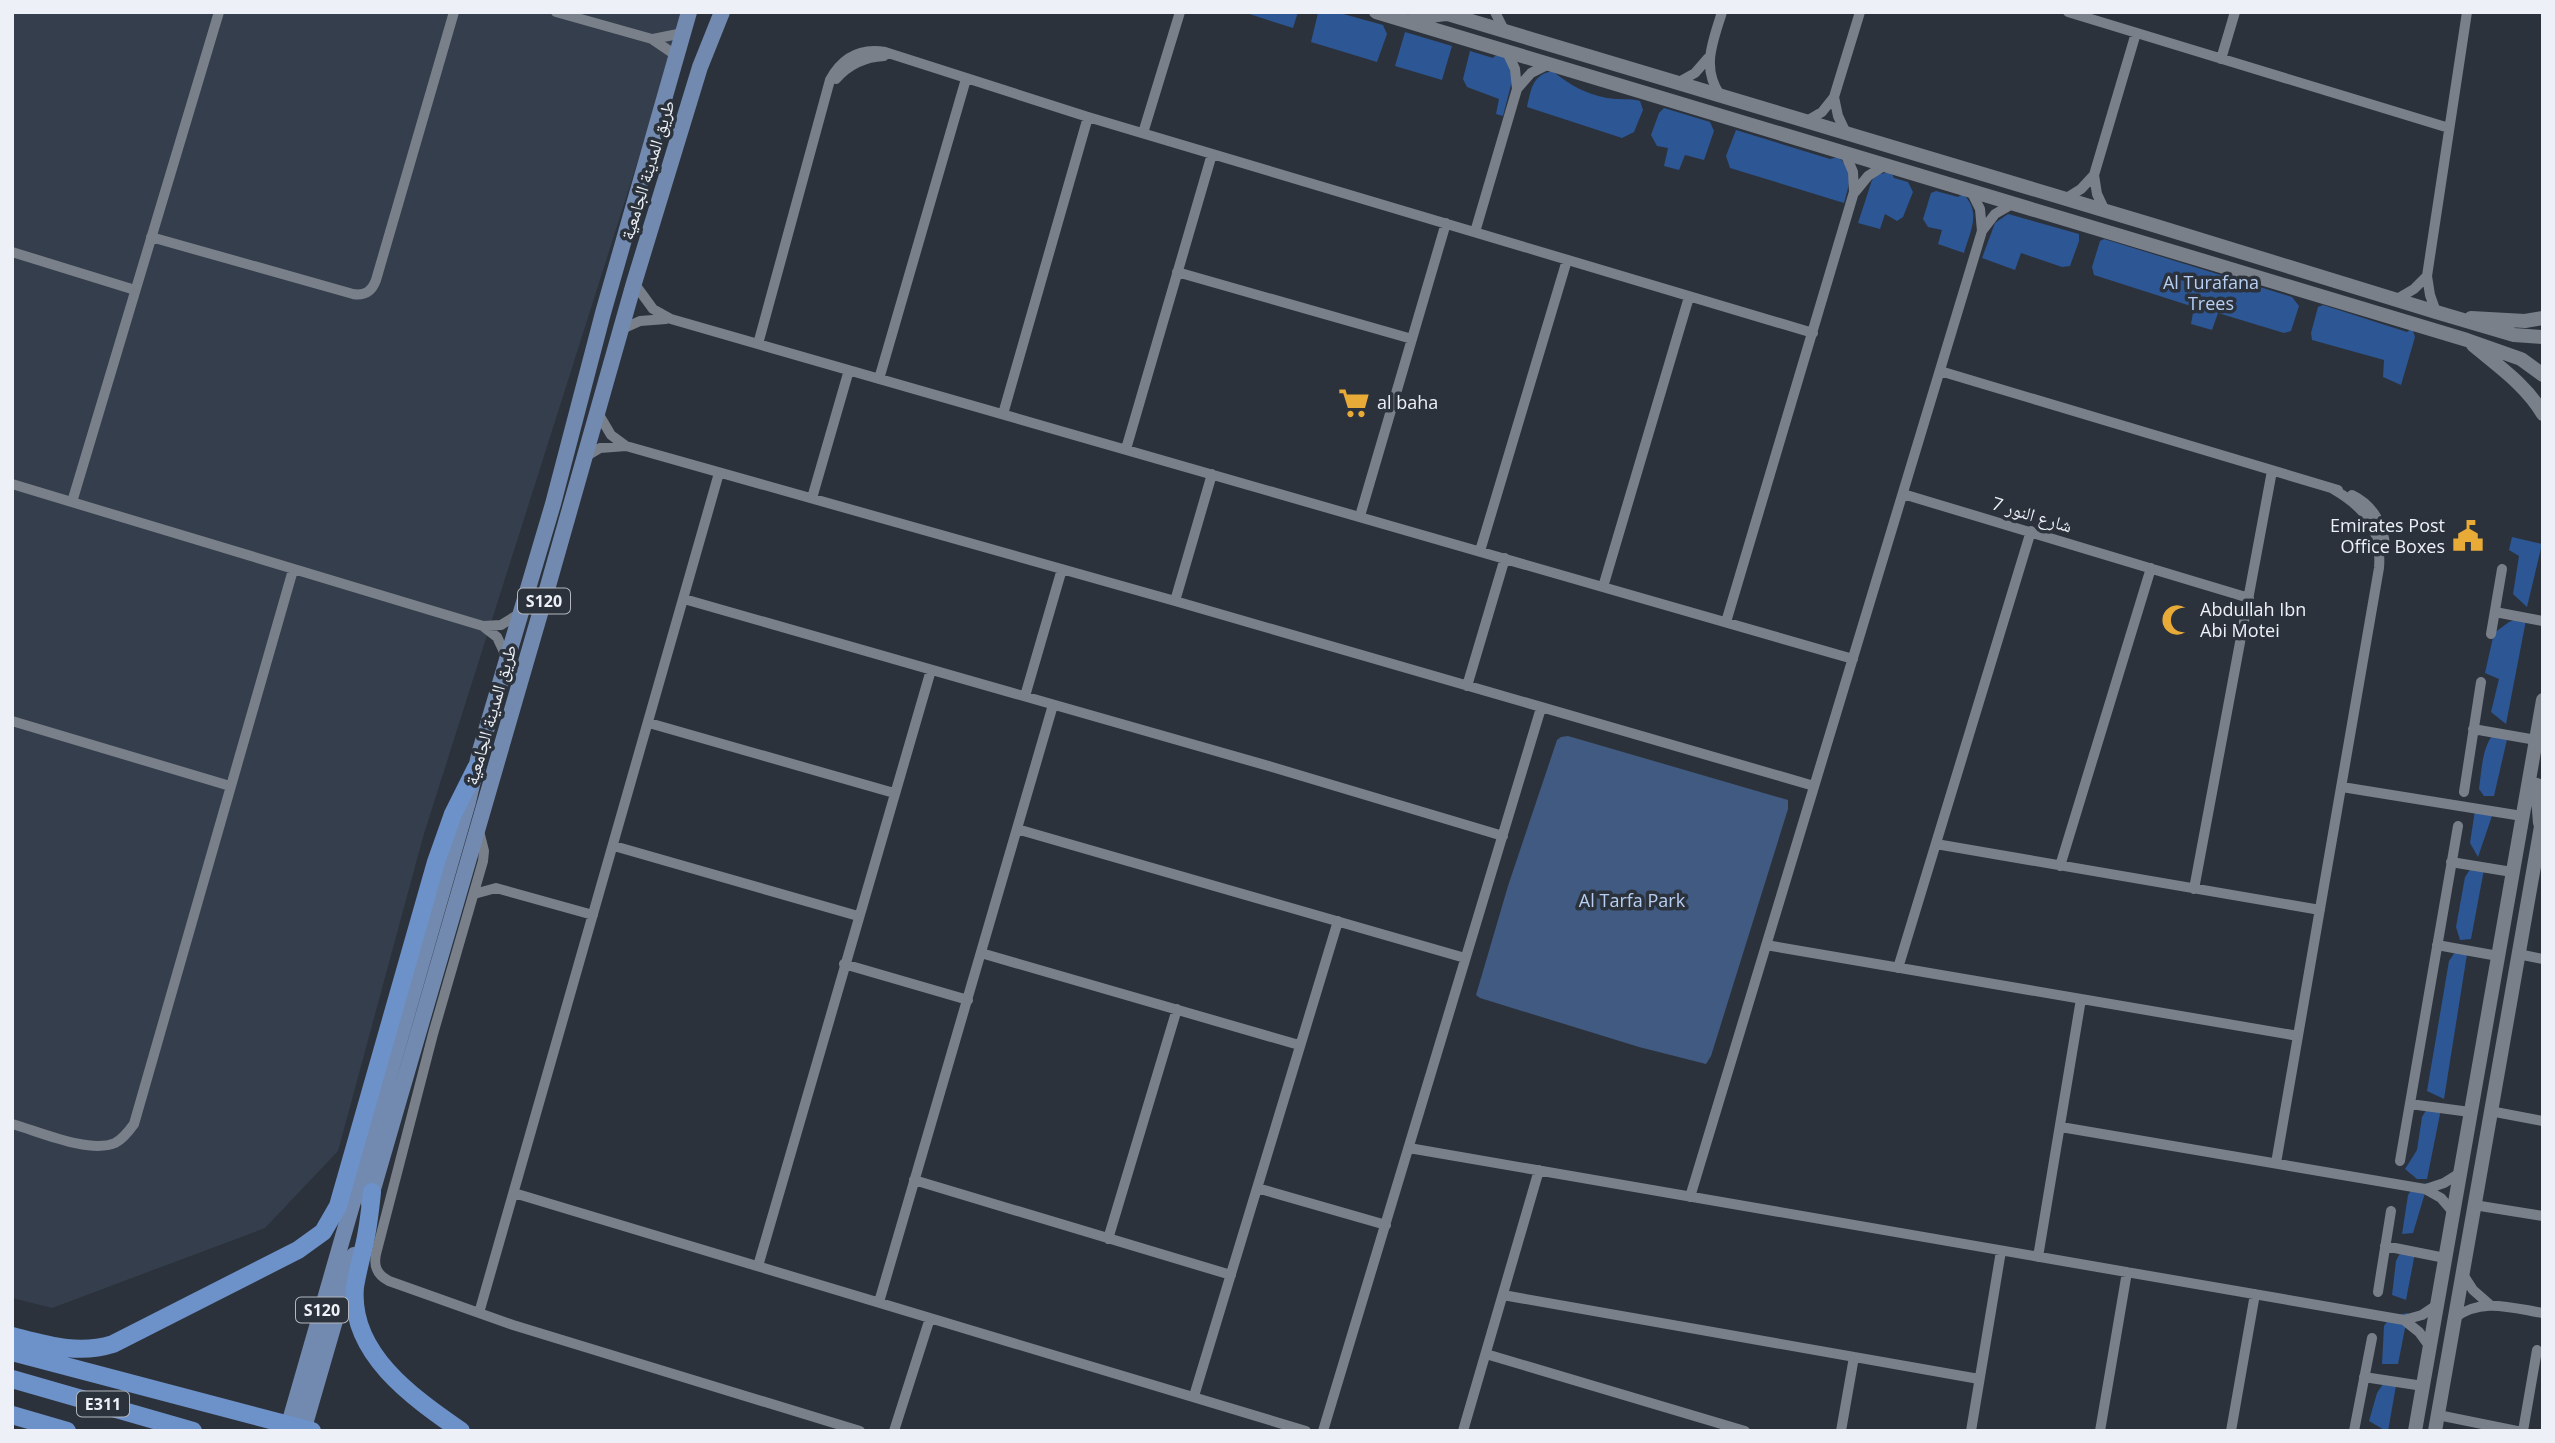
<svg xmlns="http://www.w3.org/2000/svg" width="2555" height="1443" viewBox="0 0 2555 1443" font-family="'Open Sans','Noto Naskh Arabic',sans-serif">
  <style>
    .built { fill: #343e4c }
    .green { fill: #405a81 }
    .forest { fill: #2d5694 }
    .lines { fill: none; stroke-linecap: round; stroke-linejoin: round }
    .street { stroke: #79808a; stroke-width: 10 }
    .secondary { stroke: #79808a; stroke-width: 14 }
    .primary { stroke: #728ab0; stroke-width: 16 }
    .highway { stroke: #6d91c9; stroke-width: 18 }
    .labels { text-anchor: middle; stroke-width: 7; stroke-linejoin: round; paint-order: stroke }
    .shield { fill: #2c323b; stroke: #b3b8bf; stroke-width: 2 }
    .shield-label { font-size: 16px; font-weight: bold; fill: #edf1f7 }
    .street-label { font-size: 18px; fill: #edf1f7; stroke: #2c323b }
    .park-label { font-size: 18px; fill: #b7cff3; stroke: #2c323b }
    .poi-label { font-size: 18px; fill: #edf1f7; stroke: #2c323b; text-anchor: start }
  </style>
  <rect width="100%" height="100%" fill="#2c323b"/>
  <path class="built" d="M12 12H685L423 837 338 1151 265 1228 52 1308 12 1298Z"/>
  <path class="green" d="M1568 736 1788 800V809L1711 1056 1706 1064 1639 1047 1480 998 1476 995 1508 886 1557 740 1561 737Z"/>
  <path class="forest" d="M1243 12H1298L1293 28Z
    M1321 12H1336L1383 25 1387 34 1377 62 1311 42 1318 13Z
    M1405 32 1452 46 1442 80 1395 66Z
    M1470 51 1493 58 1497 54 1504 55 1513 77 1503 116 1496 114 1499 99 1467 87 1463 79Z
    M1552 71C1571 85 1583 93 1607 98 1618 100 1629 98 1640 101L1643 110 1634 132 1622 138 1527 107C1531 90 1532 75 1552 71Z
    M1664 108 1710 122 1714 131 1704 160 1685 155 1679 170 1664 166 1668 148 1657 146 1651 135 1659 113Z
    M1736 130 1830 159 1838 157C1855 171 1849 184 1844 203L1730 168 1726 156Z
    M1891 172 1894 178 1908 182 1913 192 1903 217 1897 221 1885 214 1880 229 1858 223 1872 180 1879 174Z
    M1936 191 1958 197 1963 194C1982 212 1970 231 1964 253L1938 244 1942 230 1928 227 1923 219 1931 193Z
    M2008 214 2079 234V241L2070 266 2062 267 2021 253 2015 270 1982 258 1995 223Z
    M2104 239 2292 297 2299 306 2291 331 2284 333 2218 313 2212 330 2191 324 2194 307 2094 275 2092 267 2100 241Z
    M2323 305 2407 332 2412 328 2415 337 2401 385 2383 377 2384 360 2312 340 2311 333 2318 307Z
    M2512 537 2542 544 2527 607 2513 594 2519 556 2509 550Z
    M2527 615 2506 724 2491 712 2499 679 2485 673 2494 633 2509 622Z
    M2498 729 2508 735 2494 796H2484L2479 789C2482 768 2482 743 2498 729Z
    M2475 810H2494L2478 857 2470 843Z
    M2485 864 2471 939 2460 940 2456 927 2465 877 2471 868Z
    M2468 948 2444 1099 2427 1091 2449 961 2455 952Z
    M2442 1104 2427 1179H2417L2405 1169 2417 1150 2422 1117 2428 1107Z
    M2428 1183 2413 1233 2402 1234 2408 1195 2414 1186Z
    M2416 1248 2406 1300 2392 1295 2396 1261 2401 1251Z
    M2408 1313 2398 1364H2382L2384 1326 2391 1316Z
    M2397 1380 2388 1431H2386L2369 1421 2377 1393 2383 1384Z"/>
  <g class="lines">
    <path class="street" d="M556 12 652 39 677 56
      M1495 12 1504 30
      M2068 12 2449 128
      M653 39 683 33
      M2221 59 2235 12
      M836 79C849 64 865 57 884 56
      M1677 83 1695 73 1708 58
      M1517 89 1531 73 1549 64
      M1720 95C1701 67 1713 42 1722 12
      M1834 97 1838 116 1846 133
      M1805 122 1822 112 1834 97 1860 12
      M1143 133 1180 12
      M2094 175 2097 194 2105 211
      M1855 192 1868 176 1885 165
      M2065 199 2081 189 2094 175 2136 33
      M1982 231 1995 214 2014 203
      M1475 232 1517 89 1515 69 1507 52
      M151 237 353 294C365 296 372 291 376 280L454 12
      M12 252 135 290
      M1177 272 1412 339
      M634 283 653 309 671 319 1853 659
      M2397 299 2414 289 2427 276
      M2436 312 2430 295 2427 276 2467 12
      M620 330 640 321 666 319
      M758 344 830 80C842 58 860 48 885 52L1088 117 1813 333
      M1940 371 2338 490
      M879 379 966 79
      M598 413 611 435 626 446
      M1003 414 1088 117
      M1126 449 1212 154
      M585 457 600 448 626 446 1175 601 1814 786
      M12 484 483 626 501 625 519 614
      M1903 494 2249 598
      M2352 495C2373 505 2384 525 2385 547
      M812 498 849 370
      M72 502 219 12
      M1360 516 1446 223
      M1480 551 1567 260
      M1603 587 1689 297
      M684 599 1272 767 1503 836
      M1175 601 1212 474
      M2495 612 2543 621
      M1726 622 1854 192 1853 172 1845 153
      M484 627 497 637 507 658
      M2491 634 2502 569
      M1467 686 1505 558
      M1025 696 1062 569
      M12 721 230 786
      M649 723 894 793
      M2473 729 2536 740
      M2342 787 2522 816
      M2464 792 2481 682
      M1017 829 1465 958
      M479 831 484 851 483 861 433 1034 377 1250C373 1264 375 1274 389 1281L513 1325 860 1431
      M1936 844 2320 910
      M614 846 858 916
      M2451 862 2512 872
      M2060 866 2151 568
      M2194 889 2272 471
      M474 894 496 888 593 915
      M1766 945 2298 1036
      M2437 945 2498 956
      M981 953 1299 1045
      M2518 954 2543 959
      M844 964 968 1000
      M1898 968 2031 531
      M2410 1104 2470 1112
      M2490 1111 2543 1121
      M12 1124C38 1131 89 1154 115 1143 123 1139 129 1131 134 1124L293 570
      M2061 1127 2425 1189 2441 1198 2453 1212
      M1409 1148 2404 1320 2422 1315 2437 1305
      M2400 1161 2458 826
      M2276 1163 2379 568C2382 529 2366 508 2333 489
      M914 1180 1231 1275
      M1257 1188 1386 1225
      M2426 1189 2444 1183 2460 1173
      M514 1193 1306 1431
      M1690 1197 1982 231 1980 209 1971 191
      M2474 1205 2543 1216
      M1108 1239 1177 1009
      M2385 1246 2445 1258
      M2038 1257 2081 999
      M758 1266 931 670
      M2462 1273 2473 1290 2489 1304
      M2378 1292 2391 1211
      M1503 1295 1979 1379
      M879 1302 1053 705
      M479 1313 719 473
      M2454 1318C2481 1297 2512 1308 2543 1313
      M2404 1320 2419 1332 2430 1347
      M1486 1354 1745 1431
      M2364 1377 2423 1386
      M1194 1396 1338 921
      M2438 1415 2517 1431
      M894 1431 930 1318
      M1323 1431 1541 708
      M1463 1431 1539 1170
      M1841 1431 1854 1357
      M1971 1431 2001 1251
      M2100 1431 2127 1272
      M2231 1431 2255 1294
      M2354 1431 2372 1338
      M2523 1431 2537 1350"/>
    <path class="secondary" d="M1376 12 2467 340 2521 359 2543 375
      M1415 12 1429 16 1446 14
      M1441 12 2153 225 2436 312 2514 335 2543 337
      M2471 318 2525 321 2543 318
      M2473 345C2498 366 2526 385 2543 414
      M2529 783 2537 785 2540 823
      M2415 1431 2543 700
      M2435 1431 2543 815"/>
    <path class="primary" d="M369 1203 548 586 634 283 700 67 722 12
      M287 1431 468 802 480 751 553 504 603 313 689 12
      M303 1431 354 1255"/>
    <path class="highway" d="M372 1192C370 1212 368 1231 363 1250 360 1263 357 1274 355 1287 349 1353 412 1397 461 1431
      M12 1336C47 1345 78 1355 113 1344L298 1250 323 1232 338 1206 436 862 453 814 476 768
      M12 1352 312 1431
      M12 1379 193 1431
      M12 1415 67 1431"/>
  </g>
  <defs>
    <symbol id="supermarket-bare" viewBox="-9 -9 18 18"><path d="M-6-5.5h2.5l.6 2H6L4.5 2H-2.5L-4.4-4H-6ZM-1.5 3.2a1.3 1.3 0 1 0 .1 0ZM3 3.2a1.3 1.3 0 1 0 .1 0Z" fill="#e9ab38" stroke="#2c323b" stroke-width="2.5" paint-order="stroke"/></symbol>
    <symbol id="civic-bare" viewBox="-9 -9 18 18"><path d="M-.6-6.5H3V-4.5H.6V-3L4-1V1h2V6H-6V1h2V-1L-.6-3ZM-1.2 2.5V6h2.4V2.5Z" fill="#e9ab38" stroke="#2c323b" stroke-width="2.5" paint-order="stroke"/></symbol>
    <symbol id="mosque-bare" viewBox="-9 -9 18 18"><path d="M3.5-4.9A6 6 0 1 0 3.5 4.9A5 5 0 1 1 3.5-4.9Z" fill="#e9ab38" stroke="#2c323b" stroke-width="2.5" paint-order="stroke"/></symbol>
  </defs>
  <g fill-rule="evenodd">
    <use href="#supermarket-bare" x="1332" y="381" width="44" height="44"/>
    <use href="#civic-bare" x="2446" y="514" width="44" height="44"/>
    <use href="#mosque-bare" x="2155" y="598" width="44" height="44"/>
  </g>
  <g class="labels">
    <g class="shield">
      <rect x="518" y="588.5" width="52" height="25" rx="5"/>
      <rect x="296" y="1297.5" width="52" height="25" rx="5"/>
      <rect x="77" y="1391.5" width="52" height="25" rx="5"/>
    </g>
    <g class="shield-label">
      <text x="544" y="607">S120</text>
      <text x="322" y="1316">S120</text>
      <text x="103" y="1410">E311</text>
    </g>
    <g class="street-label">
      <text transform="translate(648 170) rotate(-73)" y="6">طريق المدينة الجامعية</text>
      <text transform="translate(2032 515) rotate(17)" y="6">شارع النور 7</text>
      <text transform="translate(491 715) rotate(-74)" y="6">طريق المدينة الجامعية</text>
    </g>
    <g class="park-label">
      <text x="2211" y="289">Al Turafana<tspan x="2211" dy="21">Trees</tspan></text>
      <text x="1632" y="907">Al Tarfa Park</text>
    </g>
    <g class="poi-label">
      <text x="1377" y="409">al baha</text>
      <text x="2445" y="532" text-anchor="end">Emirates Post<tspan x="2445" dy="21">Office Boxes</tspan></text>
      <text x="2200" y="616">Abdullah Ibn<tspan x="2200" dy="21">Abi Motei</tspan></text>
    </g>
  </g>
  <rect width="2555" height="1443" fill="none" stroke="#edf1f7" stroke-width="28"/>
</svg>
